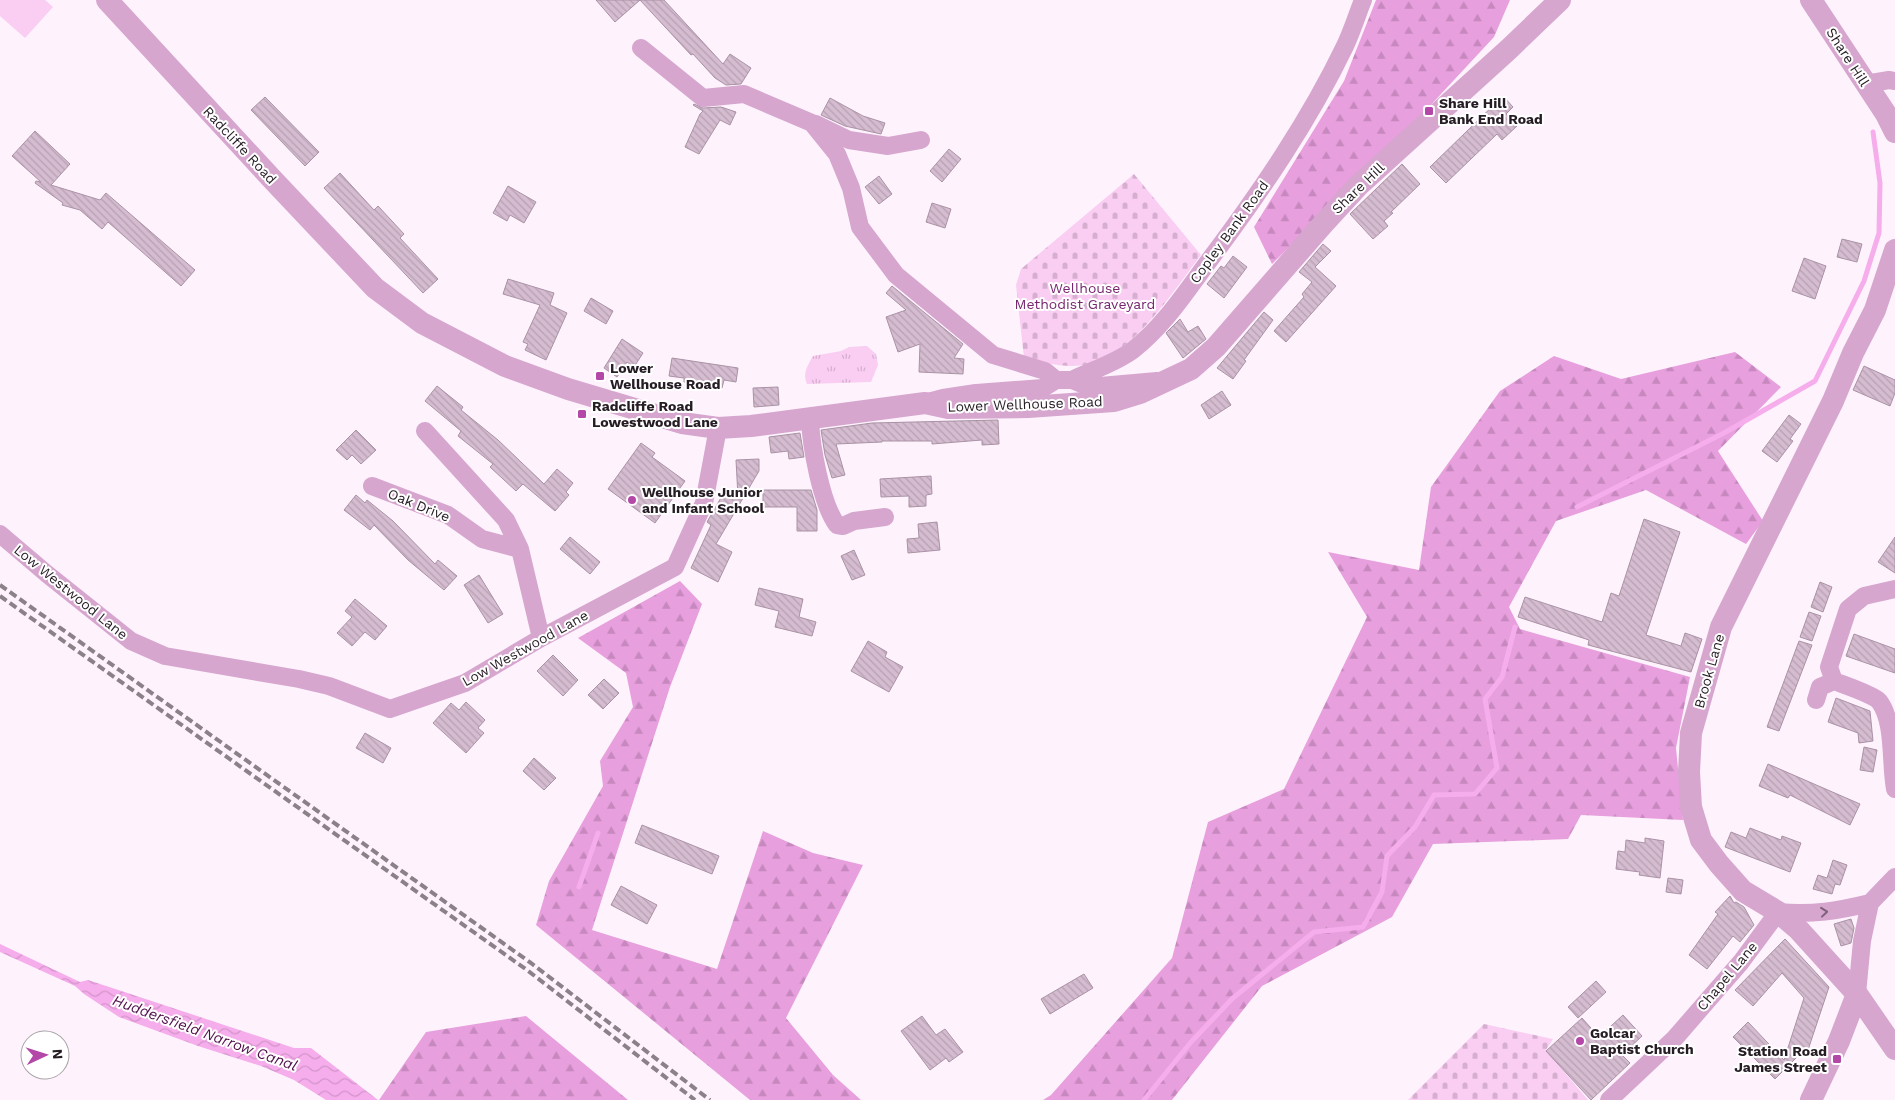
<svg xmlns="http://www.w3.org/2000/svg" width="1895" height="1100" viewBox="0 0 1895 1100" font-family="'Work Sans',sans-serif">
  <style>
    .grass { fill: url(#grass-tufts) }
    .forest { fill: url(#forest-firs) }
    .cemetery { fill: url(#cemetery-stones) }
    .garden { fill: #facdf3 }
    .water { fill: url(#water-waves) }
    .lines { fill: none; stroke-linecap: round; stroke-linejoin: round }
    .stream { stroke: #f6adec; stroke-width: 5 }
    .building { fill: url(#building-back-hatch); stroke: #aa92a6 }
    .minor { stroke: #d6a6cf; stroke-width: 18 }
    .tertiary { stroke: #d6a6cf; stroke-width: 22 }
    .rail { stroke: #8b8189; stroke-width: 4; stroke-dasharray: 8 4; stroke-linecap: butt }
    .oneway { stroke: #7e617a }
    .poi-dot { fill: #b348a8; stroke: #fff; stroke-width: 2 }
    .labels { text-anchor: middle; stroke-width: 4; stroke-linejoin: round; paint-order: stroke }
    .street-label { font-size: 14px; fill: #251c24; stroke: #fff }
    .poi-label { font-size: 14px; font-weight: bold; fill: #251c24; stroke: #fff; text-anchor: start }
    .park-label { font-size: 14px; fill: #782570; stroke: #fff }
    .water-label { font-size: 15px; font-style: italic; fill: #4f0f4a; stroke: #fff }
  </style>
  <defs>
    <pattern id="grass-tufts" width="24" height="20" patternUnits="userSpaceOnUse" patternTransform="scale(1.25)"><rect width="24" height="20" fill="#facdf3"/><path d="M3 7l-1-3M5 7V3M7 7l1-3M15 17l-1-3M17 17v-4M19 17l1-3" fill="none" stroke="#d6afd0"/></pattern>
    <pattern id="forest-firs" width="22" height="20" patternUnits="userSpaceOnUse" patternTransform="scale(1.25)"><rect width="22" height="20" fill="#e79fdd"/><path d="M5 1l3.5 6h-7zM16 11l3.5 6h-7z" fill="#c688be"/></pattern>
    <pattern id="cemetery-stones" width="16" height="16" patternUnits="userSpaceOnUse" patternTransform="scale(1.25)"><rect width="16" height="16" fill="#facdf3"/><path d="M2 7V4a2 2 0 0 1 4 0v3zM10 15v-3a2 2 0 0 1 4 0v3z" fill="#d6afd0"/></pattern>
    <pattern id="water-waves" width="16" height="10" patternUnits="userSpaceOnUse" patternTransform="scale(1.25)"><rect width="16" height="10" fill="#f6adec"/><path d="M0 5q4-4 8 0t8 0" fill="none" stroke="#d394ca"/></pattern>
    <pattern id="building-back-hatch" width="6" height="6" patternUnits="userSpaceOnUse" patternTransform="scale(1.25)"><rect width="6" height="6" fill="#d5bcd0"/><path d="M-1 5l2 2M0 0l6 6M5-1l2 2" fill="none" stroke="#b7a1b2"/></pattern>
  </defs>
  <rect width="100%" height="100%" fill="#fef3fc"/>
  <path class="grass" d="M867 346 876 354 878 365 871 382 807 384C802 373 808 365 813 356L841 351 849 347Z"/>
  <path class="forest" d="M1376 0H1510L1494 37 1415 122 1272 264 1254 227 1344 81Z
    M1735 352 1781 387 1718 451 1763 521 1746 544 1646 490 1556 521 1509 607 1520 629 1690 677 1676 748 1683 820 1581 815 1568 839 1433 844 1392 917 1262 986 1172 1100H1043L1051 1095 1172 958 1208 822 1284 789 1367 617 1328 552 1419 570 1431 487 1500 391 1554 356 1621 379Z
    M680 581 702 604 670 687 592 930 717 969 763 831 813 853 863 865 786 1018 833 1075 861 1100H750L536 925 549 881 603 786 600 761 633 707 626 673 578 638Z
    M526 1016 628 1100H379L426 1032Z"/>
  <path class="cemetery" d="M1134 174 1201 255C1174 290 1134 354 1089 364 1067 369 1045 363 1024 358L1016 285 1021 269Z
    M1484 1024 1553 1039 1546 1050 1588 1100H1408Z"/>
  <path class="garden" d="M0 0H45L53 7 25 38 0 16Z"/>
  <path class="water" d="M0 944 80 982 88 980 294 1048H311L378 1100H326L294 1080 261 1066 198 1046 119 1017 84 994 75 986 0 952Z"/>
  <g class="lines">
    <path class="stream" d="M1577 507 1724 433 1815 381 1864 281 1879 233 1880 183 1873 132
      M579 887 598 833
      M1144 1100 1191 1042 1233 998 1314 932 1363 927 1382 892 1387 856 1415 827 1434 795 1475 794 1497 768 1485 699 1502 677 1515 627"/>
  </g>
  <path class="building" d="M596 0H664L723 64 730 54 751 68 741 84 726 85 715 78 693 54 691 55 640 0 615 22Z
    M1503 96 1513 107 1506 114 1517 126 1502 140 1497 134 1446 183 1430 167Z
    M265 97 319 152 305 166 251 110Z
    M830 98 863 116 885 123 881 134 845 126 821 115Z
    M694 104 703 108 721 107 736 112 730 125 720 120 699 154 685 147 700 114 703 111 693 105Z
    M35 131 70 164 51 185 100 200 106 193 195 270 181 286 108 222 102 229 80 210 62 205 63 203 35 183 36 181 41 182 12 156Z
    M949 149 961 159 942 182 930 171Z
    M1402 164 1420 184 1391 212 1393 213 1384 221 1388 226 1373 239 1350 214Z
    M340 173 374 210 378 206 404 234 400 238 438 279 423 293 324 188Z
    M879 176 892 194 879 204 865 187Z
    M508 186 536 202 524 223 510 215 507 221 493 213Z
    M932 203 951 209 945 228 926 222Z
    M1842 239 1862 244 1857 262 1837 257Z
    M1323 244 1331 251 1315 267 1336 286 1286 342 1274 331 1304 297 1302 294 1312 282 1299 272Z
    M1233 256 1247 267 1224 298 1207 284 1221 266 1224 268Z
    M1804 258 1826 266 1815 299 1792 291Z
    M508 279 554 293 550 305 567 313 546 360 525 350 528 344 523 342 540 305 503 294Z
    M892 286 963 344 954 358 964 359 963 374 919 372 920 344 898 352 886 317 906 310 886 293Z
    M591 298 613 311 606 324 584 311Z
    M1264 312 1273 320 1244 360 1246 361 1233 379 1217 368Z
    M1180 319 1188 332 1198 326 1206 339 1183 358 1166 333Z
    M622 339 643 353 634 367 627 362 617 377 604 368Z
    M672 358 738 368 736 382 724 380 722 388 684 382V378L669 376Z
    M1864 366 1895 380V393L1890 406 1853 390Z
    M437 386 463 407 461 410 498 440 544 484 557 469 573 483 566 492 569 495 555 511 523 484 516 491 490 467 493 464 458 436 461 431 425 401Z
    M778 387 779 405 754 407 753 388Z
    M1222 391 1231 405 1209 419 1201 405Z
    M1789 415 1801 424 1790 439 1793 441 1777 462 1762 451Z
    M998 420 999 444 982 445V440L932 444V441H882V442L836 444 845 475 832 478 825 455 821 430 872 423Z
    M356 430 376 450 361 464 352 455 347 460 336 450Z
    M800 433 804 457 789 459 788 451 771 453 769 437Z
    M641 443 655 453 652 457 685 481 655 523 608 489Z
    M759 459V471L716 544 732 552 718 582 691 568 711 525 707 522 726 489 738 497 736 460Z
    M931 476 932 494 926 495V506L909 507V496L881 497 880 479Z
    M763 490H811L817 510V531H797V507H763Z
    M356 495 365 503 367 500 393 521 435 564 438 560 457 576 444 590 408 560 374 525 370 530 344 510Z
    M1644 519 1680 532 1646 635 1681 646 1685 633 1702 639 1691 672 1588 645 1589 640 1518 617 1525 597 1602 622 1611 593 1619 596Z
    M937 522 940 550 908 553 907 539 919 538 918 524Z
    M570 537 600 562 590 574 560 549Z
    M1895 537V573L1878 562Z
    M854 550 865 575 852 580 841 556Z
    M479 575 503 614 488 623 464 585Z
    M1820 582 1832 587 1823 612 1811 607Z
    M759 588 803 599 799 617 816 622 812 636 775 627 779 611 755 605Z
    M355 599 387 626 375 640 365 632 352 646 337 633 352 617 345 611Z
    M1809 612 1821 616 1812 641 1800 637Z
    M1854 634 1895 649V673L1846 656Z
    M868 641 887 652 885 657 903 667 889 692 851 671Z
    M1799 641 1812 645 1779 731 1767 727Z
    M553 655 578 680 563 696 537 671Z
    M604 679 619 693 603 709 588 695Z
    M1836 698 1870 711 1873 741 1859 743 1858 733 1828 722Z
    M466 702 485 720 478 728 484 733 466 753 433 723 451 703 459 710Z
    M365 733 391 748 383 763 356 748Z
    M1864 747 1877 750 1873 772 1860 770Z
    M534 758 556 778 544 790 523 771Z
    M1768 764 1860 804 1850 825 1790 795 1788 798 1759 786Z
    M642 825 719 856 712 874 635 843Z
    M1750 828 1781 840 1782 836 1801 843 1790 872 1725 847 1731 832 1746 838Z
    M1645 838 1664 841 1660 878 1639 875 1640 872 1616 869 1618 851 1625 852 1626 840 1645 843Z
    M1833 860 1847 865 1840 885 1835 884 1832 894 1813 889 1818 875 1827 878Z
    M1668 878 1683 880 1681 894 1666 892Z
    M621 886 657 905 647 924 611 905Z
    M1730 896 1734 903 1736 902 1744 907 1754 925 1740 942 1733 936 1707 969 1689 955 1718 914 1715 912Z
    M1851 919 1854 928 1851 943 1841 946 1834 924Z
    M1785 939 1829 987 1807 1053 1803 1051 1775 1079 1733 1037 1748 1022 1784 1060 1804 998 1782 973 1753 1006 1735 990Z
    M1084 974 1093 988 1050 1014 1041 999Z
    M1596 981 1606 992 1578 1018 1568 1007Z
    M1623 1015 1642 1036 1622 1055 1630 1063 1591 1100 1546 1051 1582 1018 1599 1037Z
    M922 1016 936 1035 945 1029 963 1052 949 1062 946 1058 930 1070 901 1031Z"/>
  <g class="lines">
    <path class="minor" d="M641 48 703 98 744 94 812 123 837 154 851 188 860 227 896 275 993 355 1045 371 1056 380
      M1865 84 1889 80 1895 81
      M816 124 849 140 888 146 921 140
      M1072 380C1092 370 1114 364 1133 350 1165 325 1187 290 1211 258 1261 191 1309 121 1345 46 1352 31 1357 15 1363 0
      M928 402 943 398 976 393 1043 388 1056 380H1072L1089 387 1157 381
      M810 419C811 446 821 503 837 525L843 526 854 521 885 517
      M425 431 506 520 520 549
      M372 486 448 515 482 539 520 549 541 638
      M0 534 47 574 131 641 165 656 299 679 329 686 390 709 465 683 541 638 675 567 704 503 718 428
      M1895 589 1864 596 1848 609 1829 667 1834 681C1844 685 1872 694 1879 701 1895 722 1890 762 1895 789
      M1816 700 1820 687 1834 681
      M1857 994 1862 941 1870 903 1895 877
      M1609 1100 1675 1038 1741 962 1778 912C1813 915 1837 911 1870 903"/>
    <path class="tertiary" d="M107 0 272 179 375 288 422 323 505 366 568 389 682 423 718 428 751 426 925 403 948 408 1028 407 1114 401 1140 393 1191 369 1216 347 1324 223 1359 185 1509 49 1560 0
      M1811 0 1886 114 1895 132
      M1895 250 1875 310 1853 353 1833 401 1721 627 1691 733 1689 772 1691 807 1701 840 1719 864 1743 891 1778 912 1799 930 1857 994 1895 1049
      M1811 1100 1839 1041 1857 994"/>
    <path class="rail" d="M0 585 531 963 710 1100
      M0 596 527 970 695 1100"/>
  </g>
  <defs><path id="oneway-chevron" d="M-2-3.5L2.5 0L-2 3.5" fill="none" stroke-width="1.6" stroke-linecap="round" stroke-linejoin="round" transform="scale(1.25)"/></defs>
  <use class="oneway" href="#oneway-chevron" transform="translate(1824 912) rotate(-6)"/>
  <g class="poi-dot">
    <rect x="1424" y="106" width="10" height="10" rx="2.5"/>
    <rect x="595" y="371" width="10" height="10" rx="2.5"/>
    <rect x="577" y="409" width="10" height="10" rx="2.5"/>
    <circle cx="632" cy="500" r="5"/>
    <circle cx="1580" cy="1041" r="5"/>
    <rect x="1832" y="1054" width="10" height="10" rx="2.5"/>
  </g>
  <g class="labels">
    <g class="street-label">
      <text transform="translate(1848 57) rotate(57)" y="5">Share Hill</text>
      <text transform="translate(240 145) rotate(47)" y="5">Radcliffe Road</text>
      <text transform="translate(1358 188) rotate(-44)" y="5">Share Hill</text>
      <text transform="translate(1229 232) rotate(-54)" y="5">Copley Bank Road</text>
      <text transform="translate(1025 404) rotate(-2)" y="5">Lower Wellhouse Road</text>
      <text transform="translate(419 505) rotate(22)" y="5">Oak Drive</text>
      <text transform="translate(71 592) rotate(39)" y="5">Low Westwood Lane</text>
      <text transform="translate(525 648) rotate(-29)" y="5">Low Westwood Lane</text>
      <text transform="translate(1709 671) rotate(-74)" y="5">Brook Lane</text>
      <text transform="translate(1727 976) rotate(-50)" y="5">Chapel Lane</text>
    </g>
    <g class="poi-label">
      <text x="1439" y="108">Share Hill<tspan x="1439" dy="16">Bank End Road</tspan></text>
      <text x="610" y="373">Lower<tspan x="610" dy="16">Wellhouse Road</tspan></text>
      <text x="592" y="411">Radcliffe Road<tspan x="592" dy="16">Lowestwood Lane</tspan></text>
      <text x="642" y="497">Wellhouse Junior<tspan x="642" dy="16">and Infant School</tspan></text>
      <text x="1590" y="1038">Golcar<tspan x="1590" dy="16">Baptist Church</tspan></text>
      <text x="1827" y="1056" text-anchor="end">Station Road<tspan x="1827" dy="16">James Street</tspan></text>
    </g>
    <g class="park-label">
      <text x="1085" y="293">Wellhouse<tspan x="1085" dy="16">Methodist Graveyard</tspan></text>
    </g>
    <g class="water-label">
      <text transform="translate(205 1033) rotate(20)" y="5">Huddersfield Narrow Canal</text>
    </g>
  </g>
  <g transform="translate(45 1055) rotate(86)"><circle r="24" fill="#ffffff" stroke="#a8a4a7"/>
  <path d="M0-4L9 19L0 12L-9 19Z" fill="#b348a8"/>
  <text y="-8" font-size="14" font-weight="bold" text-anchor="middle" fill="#251c24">N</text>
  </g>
</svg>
